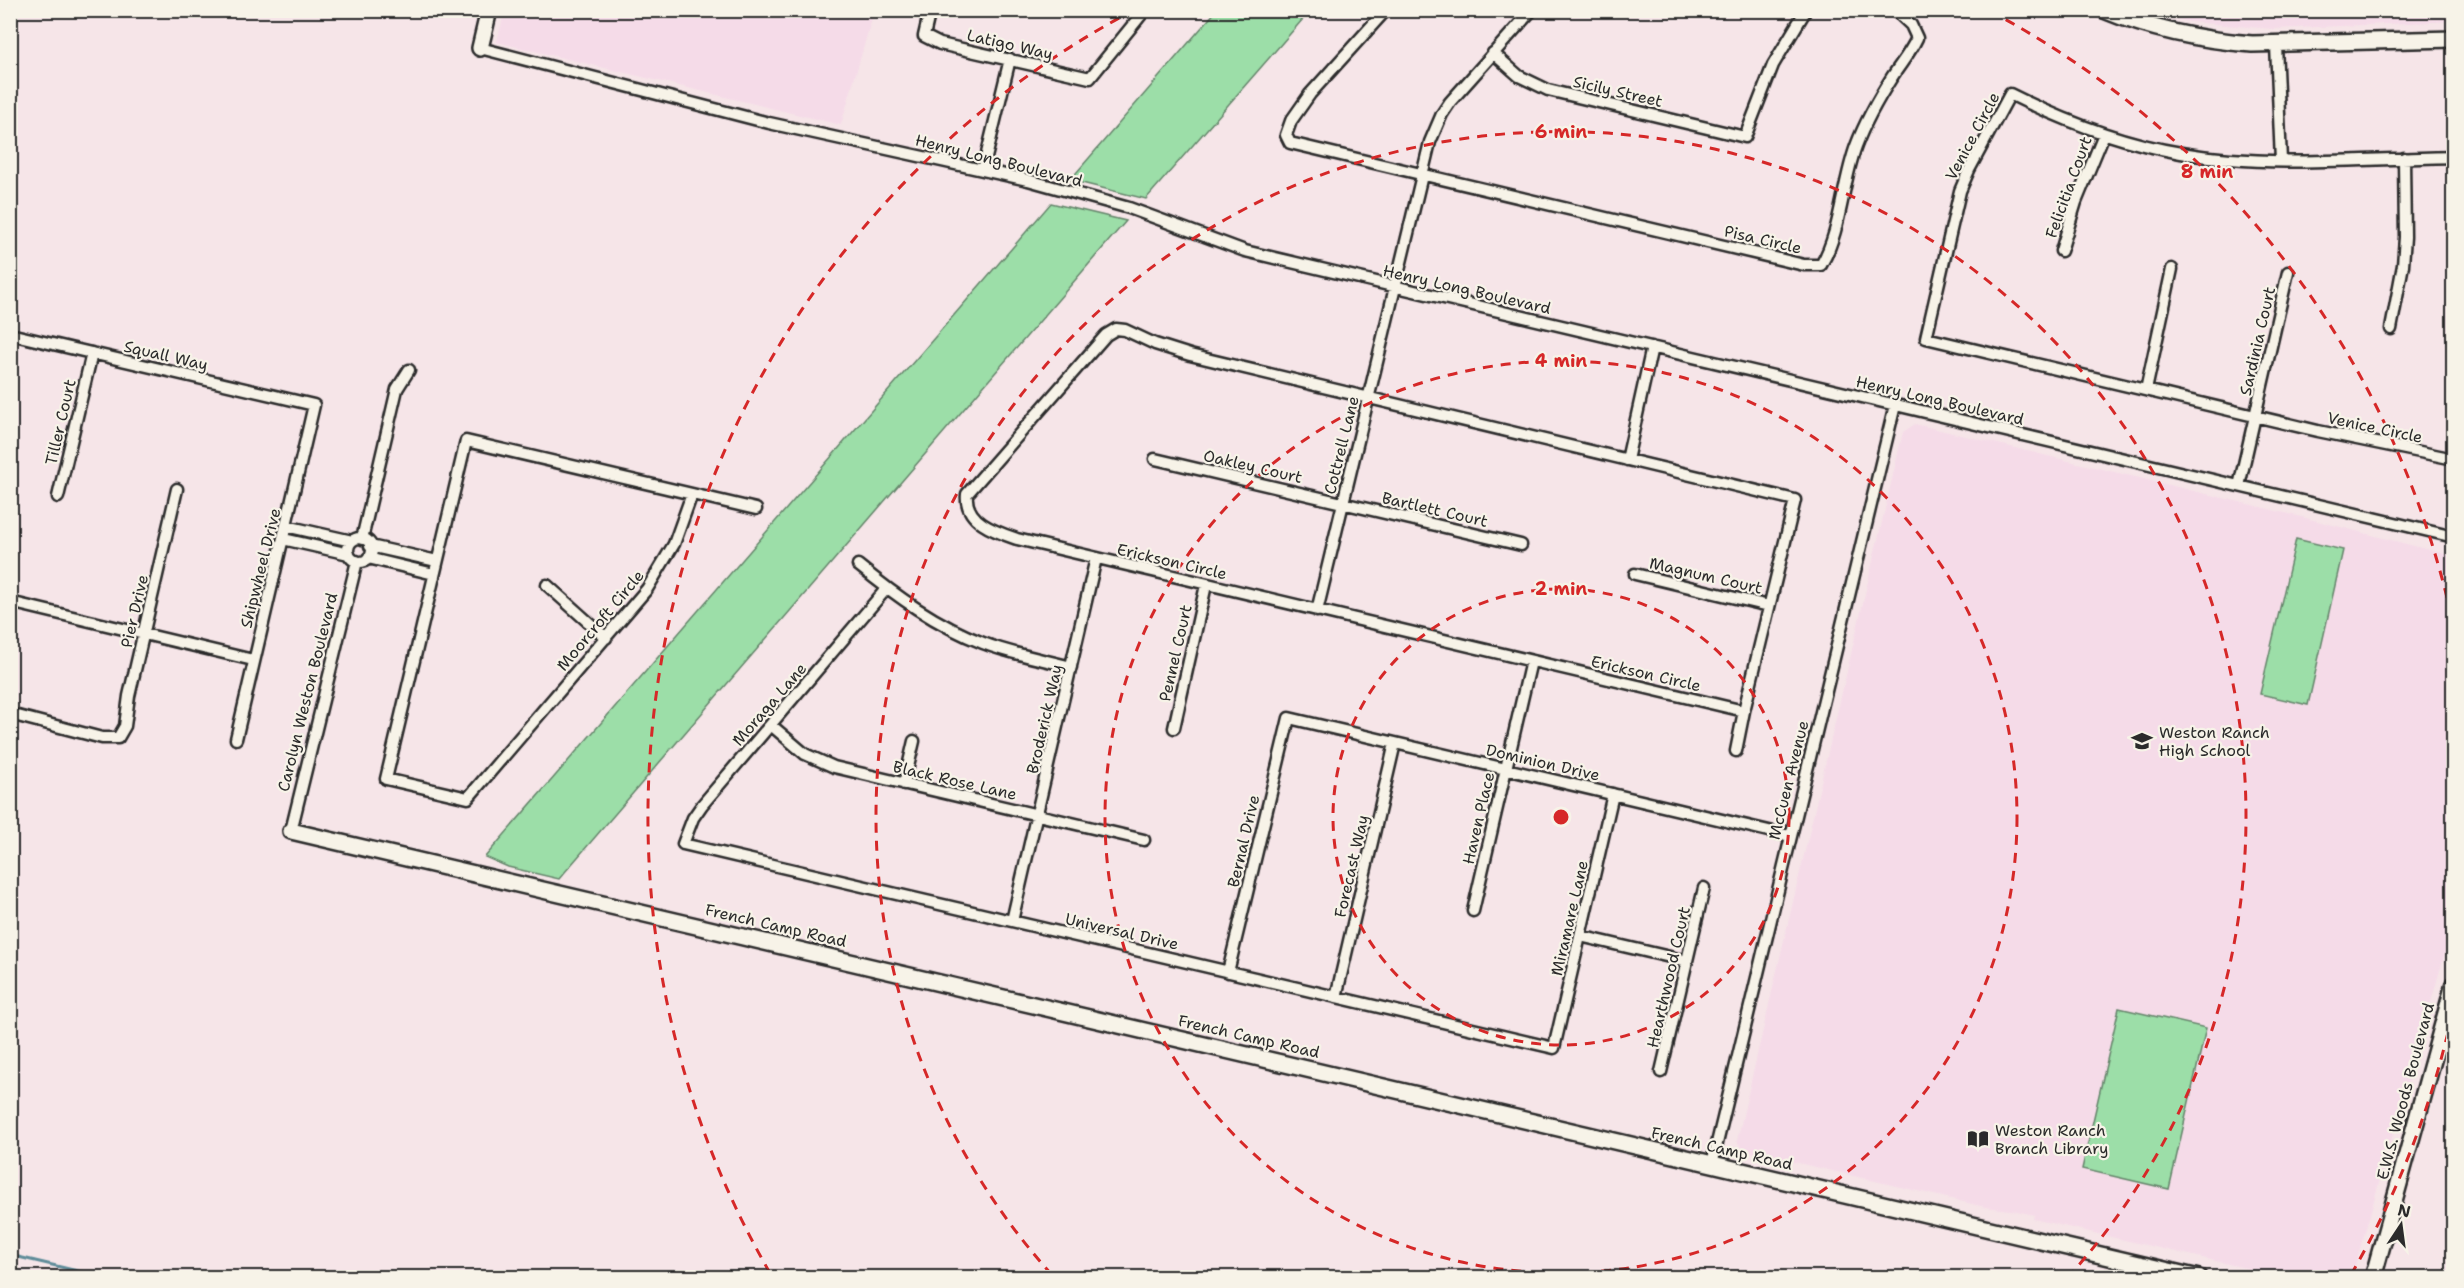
<svg xmlns="http://www.w3.org/2000/svg" width="2464" height="1288" viewBox="0 0 2464 1288" font-family="'Shantell Sans',sans-serif">
  <style>
    .built { fill: #f5dbe8 }
    .green { fill: #9cdea8; stroke: #64846a; stroke-width: 1.5 }
    .lines { fill: none; stroke-linecap: round; stroke-linejoin: round }
    .stream { stroke: #5f8c99; stroke-width: 3 }
    .street-casing { stroke: #2b2b2b; stroke-width: 15 }
    .secondary-casing { stroke: #2b2b2b; stroke-width: 20 }
    .street { stroke: #f7f3e8; stroke-width: 10 }
    .secondary { stroke: #f7f3e8; stroke-width: 15 }
    .ring { fill: none; stroke: #d62828; stroke-width: 3; stroke-dasharray: 10 8 }
    .labels { text-anchor: middle; stroke-width: 4.5; stroke-linejoin: round; paint-order: stroke }
    .street-label { font-size: 16px; fill: #2b2b2b; stroke: #f7f3e8 }
    .poi-label { font-size: 16px; fill: #2b2b2b; stroke: #f7f3e8; text-anchor: start }
    .centre { fill: #d62828; stroke: #f7f3e8; stroke-width: 3 }
    .ring-label { font-size: 18px; text-anchor: middle; font-weight: bold; fill: #d62828; stroke: #f7f3e8; stroke-width: 4.5; stroke-linejoin: round; paint-order: stroke }
  </style>
  <rect width="100%" height="100%" fill="#f6e5e8"/>
  <filter id="ink" filterUnits="userSpaceOnUse"><feTurbulence type="fractalNoise" baseFrequency=".0167" numOctaves="2"/><feDisplacementMap in="SourceGraphic" scale="12" xChannelSelector="R" yChannelSelector="G"/><feConvolveMatrix kernelMatrix="1 2 1 2 8 2 1 2 1" color-interpolation-filters="sRGB"/></filter>
  <g filter="url(#ink)">
    <path class="built" d="M505 10H874V11L841 125 497 42Z
      M2453 10 2454 21 2274 29 2190 22 2147 11Z
      M1915 424 2298 516 2453 556V925L2352 1277H2285L2033 1219 2034 1215 2017 1211 1985 1207 1743 1150 1737 1141 1903 432Z"/>
    <path class="green" d="M1216 11H1310L1146 199 1070 180Z
      M1051 203 1126 221 559 879 508 867 485 857Z
      M2296 539 2343 550 2308 705 2260 694Z
      M2119 1008 2206 1028 2169 1189 2082 1169Z"/>
    <g class="lines">
      <path class="stream" d="M10 1255 107 1278"/>
      <defs>
        <path id="street" d="M930 10 924 36 940 44 1090 78 1145 10
          M1386 10 1310 94 1291 121 1286 135 1290 143 1804 265H1821C1841 232 1842 184 1856 146 1865 122 1878 99 1892 77 1901 63 1910 53 1917 38L1911 25 1895 10
          M2276 45 2281 161
          M480 48 769 123 1028 180 1129 208 1245 251 2454 537
          M1493 53 1519 76 1548 90 1745 137 1773 65 1806 10
          M2454 157C2363 159 2270 168 2181 153 2121 143 2064 121 2010 94L1969 170 1960 191 1926 338 2318 431 2454 459
          M983 170 1010 59
          M2061 251 2076 202 2104 134
          M2391 329 2403 265 2405 237 2404 158
          M10 334 314 405 236 739
          M2146 390 2172 269
          M1155 459 1521 545
          M1627 460 1652 347
          M2239 486 2288 272
          M692 494 674 544 647 589 468 798 386 779 466 441 756 509
          M58 497 92 353
          M286 526 352 541
          M348 550a12 12 0 1 1 24 0a12 12 0 1 1-24 0Z
          M283 539 349 554
          M362 539 397 389 409 370
          M370 546 437 561
          M368 558 434 574
          M858 565C896 596 936 625 983 643 1011 654 1042 659 1071 667
          M1635 574 1769 606
          M547 585 606 638
          M887 588 702 805 693 818 683 844 1554 1048 1613 794
          M10 602 253 660
          M1317 611 1430 142 1442 114 1450 102 1532 10
          M10 714 102 738H118L125 726 129 696 177 489
          M771 725 805 754 834 767 1144 840
          M1174 728 1206 585
          M1736 751 1744 711 1795 500 1190 355 1155 344 1125 330 1116 329 1106 335 967 494C964 522 996 532 1017 539L1744 711
          M904 784 914 741
          M291 831 357 561
          M1473 911 1531 661
          M1012 921 1096 558
          M1580 936 1687 961
          M1228 972 1289 718 1790 836
          M1336 997 1395 743
          M1661 1072 1704 888
          M1712 1164 1895 405"/>
        <path id="secondary" d="M2104 10C2152 30 2201 40 2252 44L2454 39
          M480 48 489 10
          M291 831 2199 1278
          M2373 1278 2454 984"/>
      </defs>
      <use href="#street" class="street-casing"/>
      <use href="#secondary" class="secondary-casing"/>
      <use href="#street" class="street"/>
      <use href="#secondary" class="secondary"/>
    </g>
  </g>
  <g class="ring">
    <circle cx="1561" cy="817" r="228"/>
    <circle cx="1561" cy="817" r="456"/>
    <path d="M1052 1275A685 685 0 1 1 2070 1275"/>
    <path d="M2452 1015A913 913 0 0 1 2352 1273M770 1273A913 913 0 0 1 1132 11M1990 11A913 913 0 0 1 2452 619"/>
  </g>
  <defs>
    <symbol id="school-bare" viewBox="-9 -9 18 18"><path d="M0-5L7-2L0 1L-7-2ZM-4 1L0 2.5L4 1V4Q0 6-4 4Z" fill="#2b2b2b" stroke="#f7f3e8" stroke-width="2.5" paint-order="stroke"/></symbol>
    <symbol id="library-bare" viewBox="-9 -9 18 18"><path d="M-6-4Q-3-5.5-.7-3.5V5Q-3 3-6 4ZM6-4Q3-5.5 .7-3.5V5Q3 3 6 4Z" fill="#2b2b2b" stroke="#f7f3e8" stroke-width="2.5" paint-order="stroke"/></symbol>
  </defs>
  <g fill-rule="evenodd">
    <use href="#school-bare" x="2127" y="726" width="30" height="30"/>
    <use href="#library-bare" x="1963" y="1124" width="30" height="30"/>
  </g>
  <g class="labels">
    <g class="street-label">
      <text transform="translate(1010 44) rotate(13)" y="6">Latigo Way</text>
      <text transform="translate(1618 91) rotate(13)" y="6">Sicily Street</text>
      <text transform="translate(1972 136) rotate(-62)" y="6">Venice Circle</text>
      <text transform="translate(999 160) rotate(14)" y="6">Henry Long Boulevard</text>
      <text transform="translate(2068 187) rotate(-70)" y="6">Felicitia Court</text>
      <text transform="translate(1763 239) rotate(13)" y="6">Pisa Circle</text>
      <text transform="translate(1467 289) rotate(13)" y="6">Henry Long Boulevard</text>
      <text transform="translate(2257 341) rotate(-77)" y="6">Sardinia Court</text>
      <text transform="translate(166 355) rotate(13)" y="6">Squall Way</text>
      <text transform="translate(1940 400) rotate(13)" y="6">Henry Long Boulevard</text>
      <text transform="translate(60 422) rotate(-77)" y="6">Tiller Court</text>
      <text transform="translate(2375 427) rotate(12)" y="6">Venice Circle</text>
      <text transform="translate(1341 445) rotate(-76)" y="6">Cottrell Lane</text>
      <text transform="translate(1253 466) rotate(13)" y="6">Oakley Court</text>
      <text transform="translate(1435 509) rotate(13)" y="6">Bartlett Court</text>
      <text transform="translate(1172 561) rotate(13)" y="6">Erickson Circle</text>
      <text transform="translate(260 568) rotate(-76)" y="6">Shipwheel Drive</text>
      <text transform="translate(1706 575) rotate(13)" y="6">Magnum Court</text>
      <text transform="translate(134 611) rotate(-77)" y="6">Pier Drive</text>
      <text transform="translate(600 620) rotate(-50)" y="6">Moorcroft Circle</text>
      <text transform="translate(1175 653) rotate(-77)" y="6">Pennel Court</text>
      <text transform="translate(1646 673) rotate(13)" y="6">Erickson Circle</text>
      <text transform="translate(307 692) rotate(-76)" y="6">Carolyn Weston Boulevard</text>
      <text transform="translate(769 704) rotate(-49)" y="6">Moraga Lane</text>
      <text transform="translate(1044 719) rotate(-77)" y="6">Broderick Way</text>
      <text transform="translate(1543 762) rotate(13)" y="6">Dominion Drive</text>
      <text transform="translate(955 780) rotate(13)" y="6">Black Rose Lane</text>
      <text transform="translate(1788 780) rotate(-76)" y="6">McCuen Avenue</text>
      <text transform="translate(1478 818) rotate(-77)" y="6">Haven Place</text>
      <text transform="translate(1243 841) rotate(-77)" y="6">Bernal Drive</text>
      <text transform="translate(1351 866) rotate(-77)" y="6">Forecast Way</text>
      <text transform="translate(1569 918) rotate(-77)" y="6">Miramare Lane</text>
      <text transform="translate(776 925) rotate(13)" y="6">French Camp Road</text>
      <text transform="translate(1122 931) rotate(13)" y="6">Universal Drive</text>
      <text transform="translate(1668 977) rotate(-77)" y="6">Hearthwood Court</text>
      <text transform="translate(1249 1036) rotate(13)" y="6">French Camp Road</text>
      <text transform="translate(2405 1091) rotate(-75)" y="6">E.W.S. Woods Boulevard</text>
      <text transform="translate(1722 1148) rotate(13)" y="6">French Camp Road</text>
    </g>
    <g class="poi-label">
      <text x="2159" y="738">Weston Ranch<tspan x="2159" dy="18">High School</tspan></text>
      <text x="1995" y="1136">Weston Ranch<tspan x="1995" dy="18">Branch Library</tspan></text>
    </g>
  </g>
  <circle cx="1561" cy="817" r="9" class="centre"/>
  <g class="ring-label">
    <text x="1561" y="138">6 min</text>
    <text x="2207" y="178">8 min</text>
    <text x="1561" y="367">4 min</text>
    <text x="1561" y="595">2 min</text>
  </g>
  <rect width="2464" height="1288" fill="none" stroke="#f7f3e8" stroke-width="36"/>
  <rect x="18" y="18" width="2428" height="1252" fill="none" stroke="#2b2b2b" stroke-width="2" filter="url(#ink)"/>
  <g transform="translate(2401 1225) rotate(13)" stroke="#f7f3e8" stroke-width="4.5" paint-order="stroke">
  <path d="M0-4.5L10 22L0 15L-10 22Z" fill="#2b2b2b"/>
  <text y="-9" font-size="16" font-weight="bold" text-anchor="middle" fill="#2b2b2b">N</text>
  </g>
</svg>
